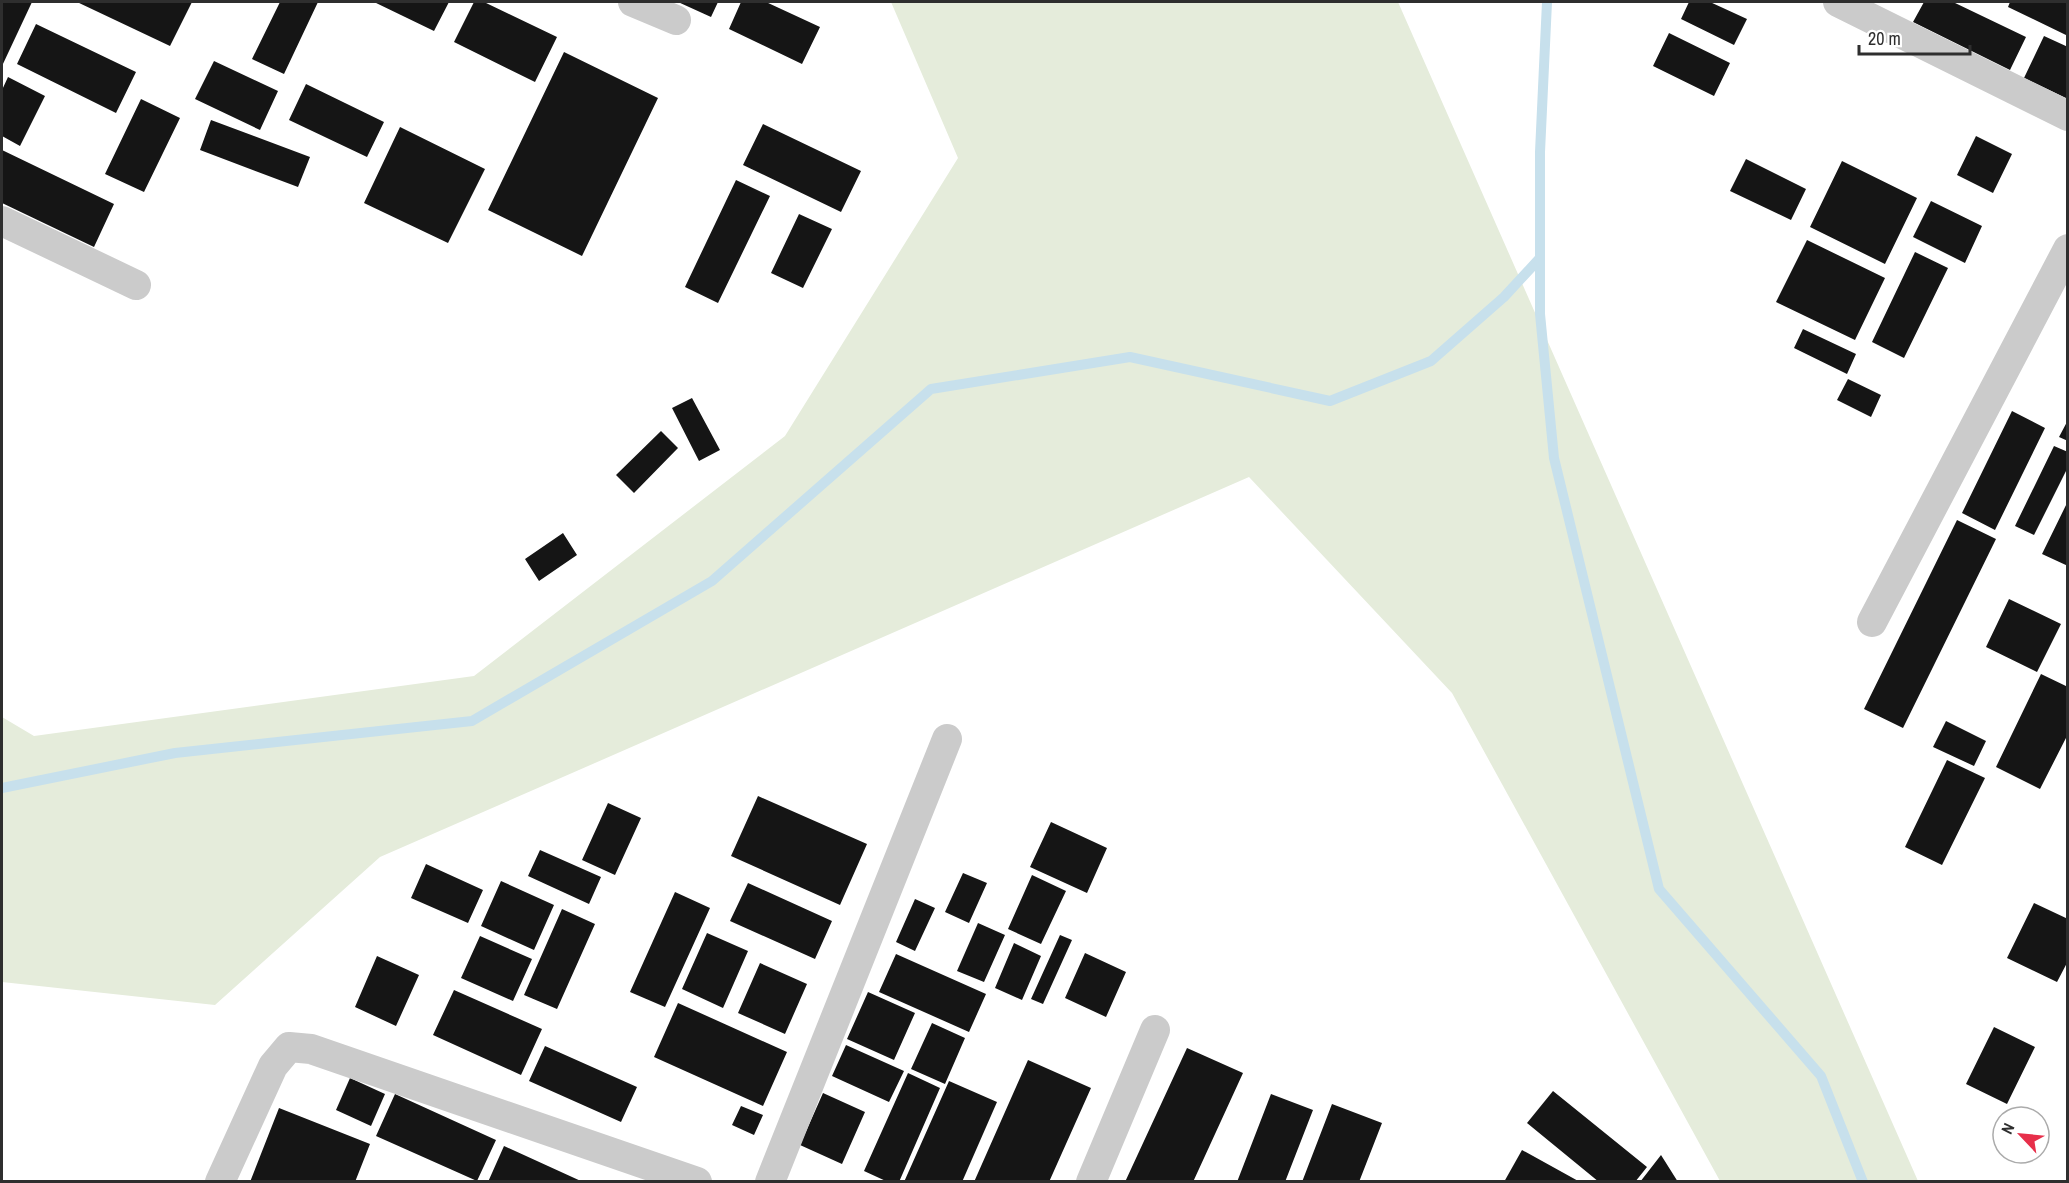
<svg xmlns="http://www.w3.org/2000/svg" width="2069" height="1183" viewBox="0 0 2069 1183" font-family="'Archivo Narrow',sans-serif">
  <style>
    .green { fill: #e5ecdb }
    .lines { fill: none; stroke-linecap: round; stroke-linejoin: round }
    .stream { stroke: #c7e0ec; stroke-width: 10 }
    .building { fill: #151515 }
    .street { stroke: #cbcbcb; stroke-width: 30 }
  </style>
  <rect width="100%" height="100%" fill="#fff"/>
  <path class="green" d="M891 2H1398L1918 1181H1720L1452 693 1249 477 380 857 215 1005 2 982V717L34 736 474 676 785 436 958 158Z"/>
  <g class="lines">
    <path class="stream" d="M1547 2 1540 152V314L1554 458 1659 889 1821 1076 1863 1182
      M2 788 175 753 472 721 712 581 931 389 1130 357 1330 401 1431 361 1504 297 1540 258"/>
  </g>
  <path class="building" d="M2 2H32L2 66Z
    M77 2H192L170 46Z
    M280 2H318L284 74 252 59Z
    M374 2H449L434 31Z
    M474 2H484L557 37 535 82 454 42Z
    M678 2H718L711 17Z
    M741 2H766L820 27 802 64 729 29Z
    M1689 2H1710L1747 19 1734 45 1681 19Z
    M1924 2H1953L2026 37 2010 70 1913 22Z
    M2010 2H2068V36L2008 7Z
    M36 24 136 72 116 113 17 64Z
    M1669 33 1730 63 1714 96 1653 66Z
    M2044 36 2068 47V99L2024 78Z
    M564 52 658 98 582 256 488 210Z
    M214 61 278 91 260 130 195 99Z
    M8 77 45 96 20 146 2 136V90Z
    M306 84 384 122 367 157 289 120Z
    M141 99 180 118 144 192 105 174Z
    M211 120 310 157 298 187 200 150Z
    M763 124 861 171 841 212 743 165Z
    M400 127 485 169 448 243 364 203Z
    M1976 136 2012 154 1993 193 1957 175Z
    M2 150 114 204 94 247 2 203Z
    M1746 159 1806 189 1791 220 1730 191Z
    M1842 161 1917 198 1885 264 1810 227Z
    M736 180 770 196 718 303 685 287Z
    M1931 201 1982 226 1965 263 1913 237Z
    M799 214 832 229 803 288 771 273Z
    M1807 240 1885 278 1855 340 1776 302Z
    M1915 252 1948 268 1904 358 1872 342Z
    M1803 329 1856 354 1847 374 1794 348Z
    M1848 379 1881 395 1871 417 1837 400Z
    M692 398 720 450 699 461 672 408Z
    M2012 411 2045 428 1995 530 1962 513Z
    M2068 420V441L2059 437Z
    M661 431 678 448 634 493 616 475Z
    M2054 446 2068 452V467L2034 535 2015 526Z
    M2068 501V566L2042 554Z
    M1957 520 1996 539 1903 728 1864 709Z
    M563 533 577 555 539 581 525 559Z
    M2009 599 2061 624 2037 672 1986 647Z
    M2041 674 2068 687V734L2040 789 1996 767Z
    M1946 721 1986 741 1974 766 1933 747Z
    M1947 760 1985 778 1942 865 1905 847Z
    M758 796 867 844 840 905 731 856Z
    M608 803 641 818 615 875 582 860Z
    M1051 822 1107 848 1087 893 1030 867Z
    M540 850 601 877 589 904 528 876Z
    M426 864 483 890 468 923 411 898Z
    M963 873 987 883 969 923 945 912Z
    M1032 875 1066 891 1041 944 1008 929Z
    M501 881 554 905 534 950 481 926Z
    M748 883 832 921 815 959 730 921Z
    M675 892 710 908 665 1007 630 992Z
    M915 899 935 908 915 951 896 942Z
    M2034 903 2068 919V961L2057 982 2007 958Z
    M562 909 595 924 557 1009 524 995Z
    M978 923 1005 935 984 982 957 971Z
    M707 933 748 951 723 1008 682 989Z
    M1060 935 1072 940 1043 1004 1031 999Z
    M480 936 532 959 513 1001 461 978Z
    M1014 943 1041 956 1022 1000 995 988Z
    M1085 953 1126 972 1106 1017 1065 998Z
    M896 954 986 994 969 1032 879 992Z
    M377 956 419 975 396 1026 355 1007Z
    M760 963 807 984 785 1034 738 1013Z
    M454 990 542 1029 521 1075 433 1035Z
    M868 992 915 1013 894 1060 847 1039Z
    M678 1003 787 1052 763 1106 654 1057Z
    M932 1023 965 1038 945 1084 911 1069Z
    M1994 1027 2035 1047 2007 1104 1966 1084Z
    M846 1045 904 1071 889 1102 832 1076Z
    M545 1046 637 1087 621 1122 529 1081Z
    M1187 1048 1243 1073 1193 1182H1125Z
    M1028 1060 1091 1088 1049 1182H974Z
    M908 1073 940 1088 899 1182H888L864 1171Z
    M350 1078 385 1094 371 1126 336 1110Z
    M949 1081 997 1102 962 1182H904Z
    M1553 1091 1647 1167 1635 1182H1599L1527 1123Z
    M823 1093 865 1112 842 1164 800 1145Z
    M395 1094 496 1140 477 1181 376 1136Z
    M1271 1094 1313 1110 1285 1182H1237Z
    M1332 1104 1382 1123 1359 1182H1302Z
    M741 1106 763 1115 754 1135 732 1125Z
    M279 1108 370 1144 355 1182H250Z
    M504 1146 583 1182H488Z
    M1522 1150 1580 1182H1504Z
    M1661 1155 1678 1182H1640Z"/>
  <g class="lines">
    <path class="street" d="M633 2 676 20
      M1838 2 2068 116
      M2 221 136 285
      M1872 622 2068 249
      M220 1182 273 1066 289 1047 311 1049 697 1182
      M770 1182 947 739
      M1091 1182 1155 1030"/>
  </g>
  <rect width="2069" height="1183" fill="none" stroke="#2e2e2e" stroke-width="6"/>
  <g transform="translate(2021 1135) rotate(296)"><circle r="28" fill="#ffffff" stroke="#ababab" stroke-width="1.5"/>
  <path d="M0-4.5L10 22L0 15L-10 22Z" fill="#e72f4a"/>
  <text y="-9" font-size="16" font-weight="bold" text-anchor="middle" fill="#2e2e2e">N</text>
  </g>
  <path d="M1859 45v9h111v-9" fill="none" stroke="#2e2e2e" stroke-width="3"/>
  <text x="1868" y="45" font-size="18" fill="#2e2e2e" stroke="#ffffff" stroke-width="4.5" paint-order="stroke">20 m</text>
</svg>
